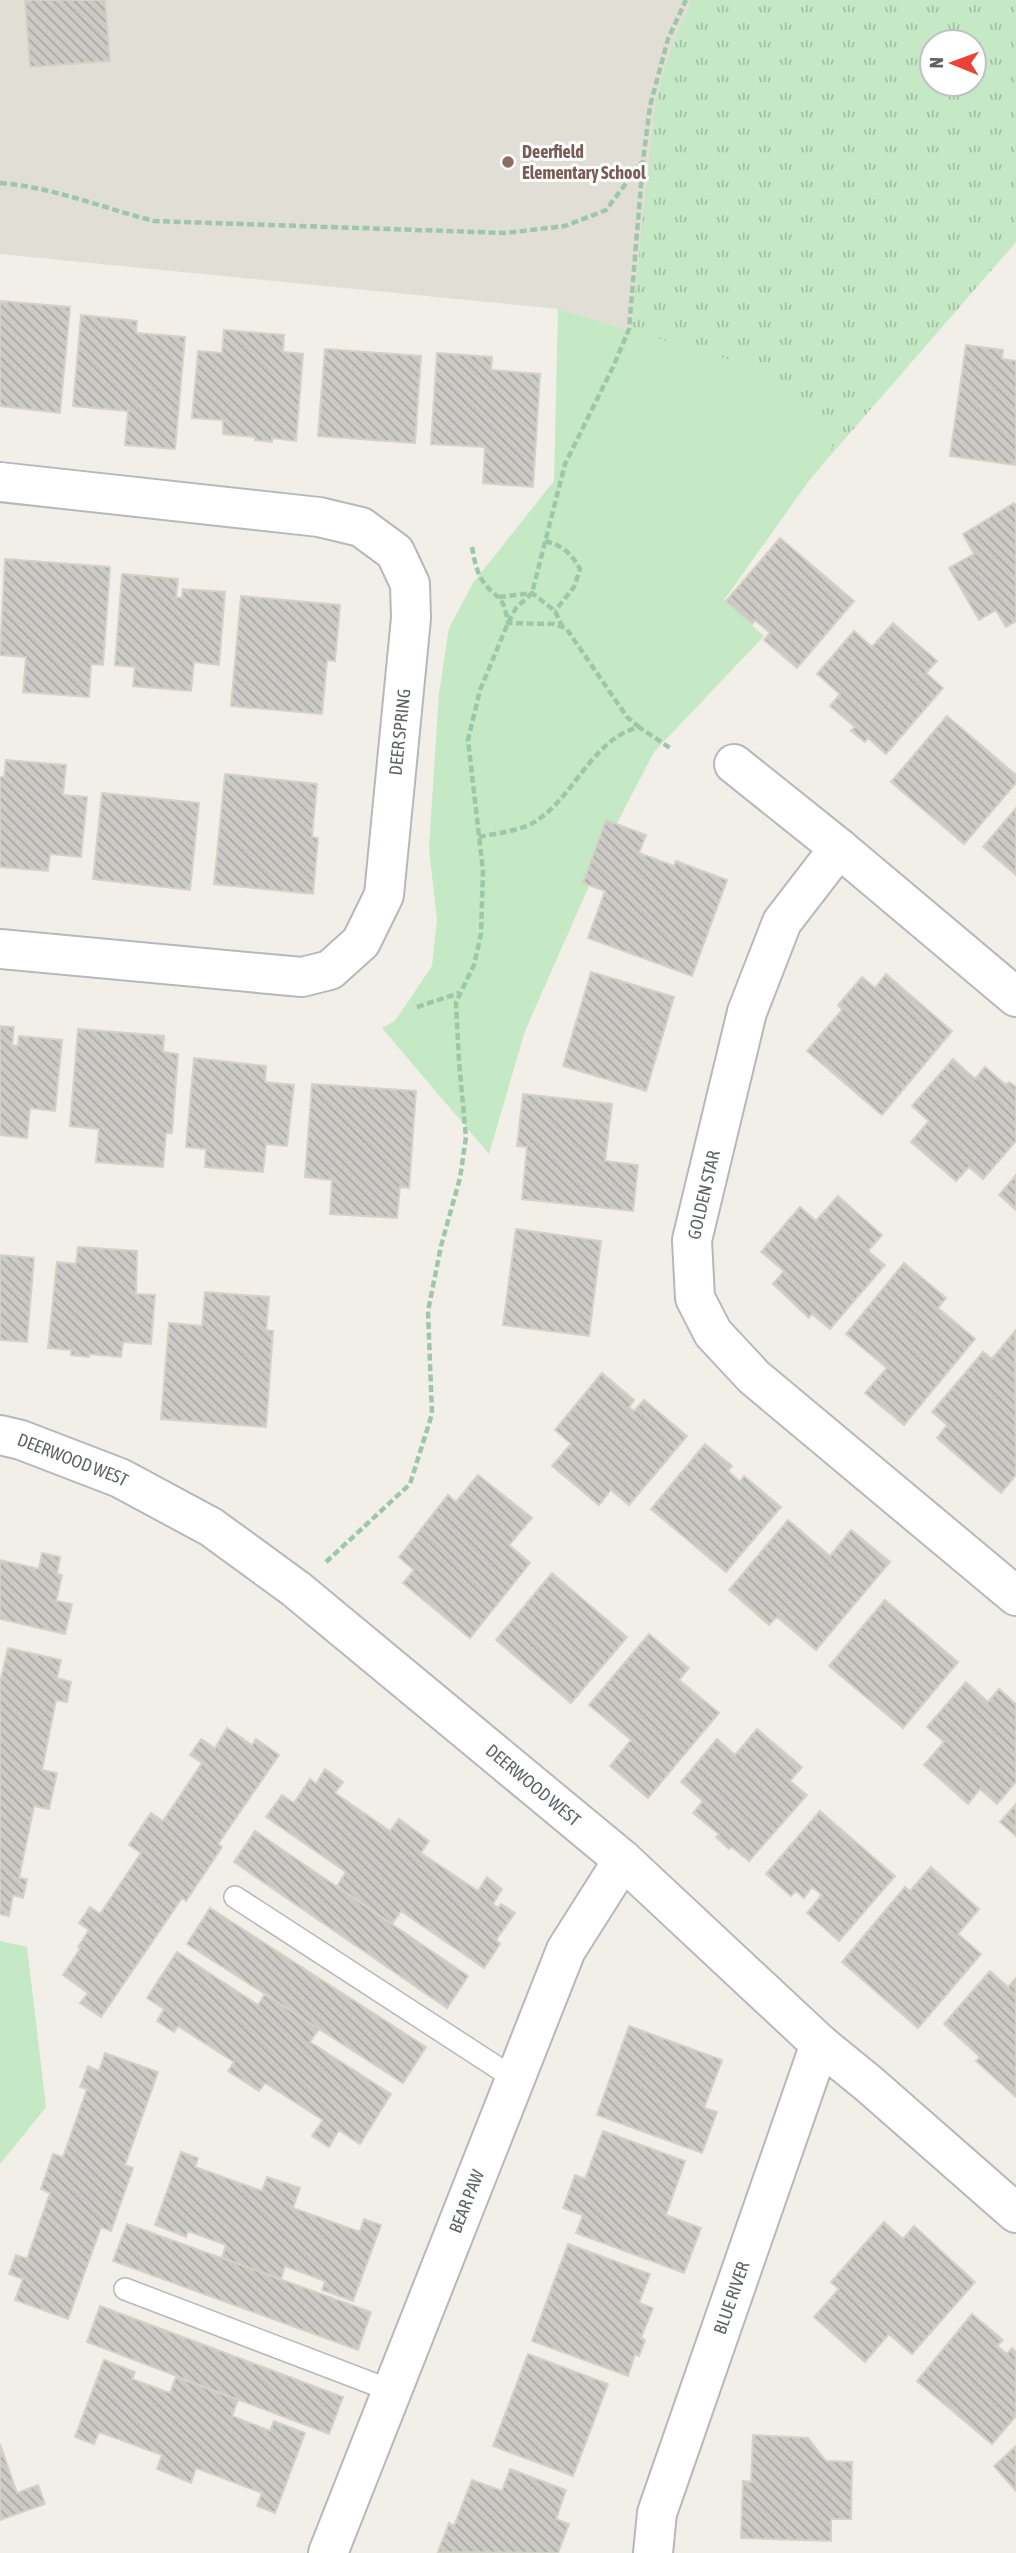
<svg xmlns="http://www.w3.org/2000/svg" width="1016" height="2553" viewBox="0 0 1016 2553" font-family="'Asap Condensed',sans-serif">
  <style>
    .education { fill: #e1ded6; fill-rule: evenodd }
    .grass { fill: url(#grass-tufts); fill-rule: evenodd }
    .green { fill: #c5e8c5 }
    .building { fill: url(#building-back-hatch); stroke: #d6d1c6; stroke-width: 2 }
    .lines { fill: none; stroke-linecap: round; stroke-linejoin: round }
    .service-casing { stroke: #b5b8bc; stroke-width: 24 }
    .minor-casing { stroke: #b5b8bc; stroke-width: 42 }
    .tertiary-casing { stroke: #b5b8bc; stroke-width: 42 }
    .path { stroke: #9cc7a9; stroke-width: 4.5; stroke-dasharray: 7 3.5; stroke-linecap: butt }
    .service { stroke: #fff; stroke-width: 21 }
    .minor { stroke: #fff; stroke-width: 38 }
    .tertiary { stroke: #fff; stroke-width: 38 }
    .education-dot { fill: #8d6e63; stroke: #fff; stroke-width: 2.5 }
    .labels { text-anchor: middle; stroke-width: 6; stroke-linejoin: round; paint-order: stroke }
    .education-label { font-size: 18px; font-weight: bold; fill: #785e54; stroke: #fff; text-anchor: start }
    .street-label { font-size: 18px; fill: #5f6368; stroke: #fff }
  </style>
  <defs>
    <pattern id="grass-tufts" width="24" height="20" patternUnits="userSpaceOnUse" patternTransform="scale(1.75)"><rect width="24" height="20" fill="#c5e8c5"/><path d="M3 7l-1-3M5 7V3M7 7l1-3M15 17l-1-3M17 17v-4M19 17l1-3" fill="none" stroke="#a3c0a4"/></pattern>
    <pattern id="building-back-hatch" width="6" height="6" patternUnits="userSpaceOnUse" patternTransform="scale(1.75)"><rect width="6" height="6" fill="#cccac5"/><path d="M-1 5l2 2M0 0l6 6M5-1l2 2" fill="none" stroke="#a9a8a4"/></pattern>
  </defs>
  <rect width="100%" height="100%" fill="#f1efe8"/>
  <path class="education" d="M0 0H1016V240L775 373 558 309 0 254ZM932 42H974V84H932Z"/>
  <path class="grass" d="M691 0H1016V242L724 578 630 340 655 105 665 66ZM932 42H974V84H932Z"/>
  <path class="green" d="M558 309 775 373 833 447 724 600 764 636 654 752 616 825 525 1031 489 1154 382 1028 395 1021 432 966 437 920 429 848 439 693 449 628 473 583 554 481Z
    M0 1941 27 1947 46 2107 0 2164Z"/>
  <path class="building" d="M25 0H105L110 61 30 67Z
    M0 301 70 307 60 413 0 406Z
    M81 315 137 321 136 333 185 337 175 449 125 445 128 411 73 406Z
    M224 330 284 335 283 352 303 354 296 441 272 438V442L255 440V437L223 434V420L192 418 198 351 222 353Z
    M966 345 1003 350 1002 359 1016 361V465L950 456Z
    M325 349 421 356 415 443 318 436Z
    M437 353 492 357 491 370 540 374 533 487 483 483 485 447 431 444Z
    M1014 503 1016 506V621L1006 627 996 610 979 620 949 568 974 554 963 534Z
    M780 538 854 601 797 668 764 640 770 633 755 620 752 624 726 601Z
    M5 559 110 567 103 665 91 664 89 697 23 692 26 657 0 655Z
    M122 574 178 579 176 597 182 598 183 589 225 592 219 665 194 662 191 691 133 686 135 667 115 665Z
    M241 596 340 605 335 661 327 660 322 714 231 706Z
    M893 623 937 661 926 673 943 688 886 754 868 738 865 742 851 731 855 727 830 706 840 694 817 674 854 631 872 647Z
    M947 716 1016 775V783L964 844 891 782Z
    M6 760 66 765 63 795 87 797 81 857 50 854 48 871 0 867V777H4Z
    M225 774 317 784 312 837 318 838 313 894 214 884Z
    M102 793 199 803 190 890 93 879Z
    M1016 808V875L983 847Z
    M606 820 646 835 639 853 674 866 676 861 727 880 692 976 588 938 605 891 583 883Z
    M591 972 674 997 646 1091 563 1066Z
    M886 974 952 1031 882 1115 807 1051 842 1010 838 1005 862 977 875 988Z
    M0 1026 14 1027 12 1045 18 1046 19 1036 62 1040 55 1111 30 1108 27 1138 0 1135Z
    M78 1029 164 1036 163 1052 178 1054 172 1133H166L163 1167 96 1162 99 1129 70 1126Z
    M194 1058 266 1066 265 1082 294 1085 287 1146 266 1144 263 1172 205 1167 206 1149 186 1147Z
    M953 1059 975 1079 985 1067 1006 1085 1009 1082 1016 1087V1141L983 1179 969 1167 956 1181 911 1142 929 1121 912 1106Z
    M312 1084 416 1091 409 1188 400 1187 397 1218 330 1214 332 1180 305 1177Z
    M523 1094 612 1104 605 1161 638 1165 633 1211 522 1199 527 1147 517 1146Z
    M1016 1175V1210L999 1195Z
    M838 1196 882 1235 868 1251 885 1265 830 1329 812 1314 809 1318 773 1284 784 1271 761 1252 800 1207 816 1221Z
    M516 1229 601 1241 589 1336 503 1325Z
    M78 1247 137 1251 136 1294 155 1295 151 1344 123 1342 121 1357 89 1354V1357L71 1355V1350L48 1348 57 1262 76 1264Z
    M0 1255 34 1258 27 1342 0 1340Z
    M904 1263 946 1298 938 1308 975 1339 904 1425 865 1393 887 1368 846 1334Z
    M205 1292 269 1297 266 1330 273 1331 266 1427 161 1419 169 1323 202 1326Z
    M1015 1331 1016 1475 1001 1493 937 1438 947 1425 932 1412 983 1352 992 1359Z
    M602 1373 634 1400 629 1407 634 1411 644 1400 687 1436 629 1505 611 1490 599 1505 552 1466 571 1444 555 1430Z
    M705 1444 732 1466 728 1471 740 1482 744 1476 781 1507 726 1572 651 1509Z
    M478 1475 532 1518 509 1545 530 1563 470 1638 403 1583 414 1570 399 1557 448 1495 456 1502Z
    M788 1520 830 1556 851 1530 890 1562 816 1650 777 1617 769 1625 729 1590Z
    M42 1553 60 1557 57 1574 62 1575 56 1601 72 1604 65 1634 0 1619V1560L39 1569Z
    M552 1573 627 1637 571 1703 496 1640Z
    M885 1600 958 1662 903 1728 829 1666Z
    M649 1634 689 1668 679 1680 719 1713 648 1798 610 1766 631 1740 589 1705Z
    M8 1648 61 1660 57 1678 71 1682 67 1702 56 1700 42 1770 57 1773 49 1809 34 1806 19 1878 27 1879 23 1898 13 1895 9 1916 0 1914V1683Z
    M966 1682 988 1702 999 1689 1016 1704V1782L997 1804 980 1789 968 1804 924 1765 944 1742 927 1727Z
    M227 1728 252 1745 256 1739 279 1755 218 1844 222 1847 186 1901 182 1898 101 2017 80 2003 88 1993 63 1975 80 1949 78 1947 89 1930 79 1923 90 1907 100 1914 141 1853 129 1845 151 1813 163 1821 202 1763 190 1755 201 1739 215 1748Z
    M757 1729 802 1767 790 1781 807 1795 749 1861 732 1847 729 1849 716 1837 719 1834 693 1813 703 1801 681 1782 717 1739 735 1755Z
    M325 1769 343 1782 335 1793 390 1831 399 1819 429 1841 421 1853 478 1891 487 1877 502 1889 493 1904 498 1908 501 1904 515 1913 496 1940 500 1944 484 1968 401 1911 392 1924 337 1886 346 1872 266 1817 282 1795 294 1803 310 1779 316 1784Z
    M1016 1804V1836L1000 1822Z
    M820 1811 895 1876 839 1941 807 1913 822 1895 812 1887 804 1898 796 1891 791 1896 766 1874Z
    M255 1831 468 1976 447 2008 234 1862Z
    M931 1867 979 1909 958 1934 981 1954 918 2028 842 1962 905 1887 910 1891Z
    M210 1908 426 2047 403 2083 187 1944Z
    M177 1952 258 2005 265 1994 319 2029 310 2042 391 2094 360 2144 339 2130 329 2147 312 2136 323 2120 265 2083 259 2091 228 2071 234 2062 178 2026 174 2032 157 2021 164 2009 147 1998Z
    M990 1971 1008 1987 1016 1978V2097L976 2061 980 2057 944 2024Z
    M629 2026 722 2060 704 2108 717 2112 702 2153 597 2115Z
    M105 2053 158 2072 125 2165 133 2168 111 2231 101 2227 68 2319 15 2300 23 2279 9 2274 16 2255 27 2259 50 2193 41 2189 53 2154 63 2157 87 2089 80 2087 88 2066 99 2071Z
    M603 2131 685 2161 666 2215 701 2228 684 2273 576 2233 583 2215 563 2208 575 2175 585 2179Z
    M181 2152 198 2158 195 2167 262 2191 267 2177 300 2188 293 2208 360 2232 364 2219 381 2225 353 2301 322 2290 325 2281 285 2266 281 2279 222 2258 226 2245 188 2231 186 2237 155 2225Z
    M884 2222 903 2239 914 2226 975 2282 912 2354 889 2334 865 2362 814 2317 839 2289 831 2282Z
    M127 2224 371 2312 358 2350 113 2261Z
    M568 2244 650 2274 639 2303 653 2308 641 2338 645 2340 639 2356 635 2354 628 2376 532 2341Z
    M100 2306 343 2397 329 2434 87 2342Z
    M972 2314 1003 2340 997 2346 1007 2354 1012 2348 1016 2352V2416L992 2444 917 2381Z
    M528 2354 608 2384 573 2476 493 2446Z
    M104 2360 135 2372 132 2379 170 2393 176 2377 238 2400 232 2416 270 2431 274 2421 305 2433 275 2513 257 2506 262 2493 196 2468 191 2483 157 2469 162 2455 99 2432 94 2444 75 2437Z
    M753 2435 808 2438 826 2461 852 2462 851 2519H831V2541L741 2538 743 2481 751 2482Z
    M0 2444 17 2493 38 2485 45 2504 0 2520Z
    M1016 2446V2491L994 2466Z
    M510 2469 566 2490 556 2519 569 2524 558 2553 438 2552 449 2523 454 2526 472 2480 502 2491Z"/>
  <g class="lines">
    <defs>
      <path id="service" d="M235 1897 515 2079
        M125 2289 392 2391"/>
      <g id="minor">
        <path d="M0 482 319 517 361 527 395 552 410 584 411 618 384 895 361 942 330 970 302 977 0 949"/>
        <path d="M734 764 839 848 1016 997"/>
        <path d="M839 848 782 922 747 1012 692 1240 695 1298 713 1333 754 1377 1016 1596"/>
        <path id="s1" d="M328 2553 566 1950 623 1860"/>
        <path id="s2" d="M653 2553 657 2513 820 2044"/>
      </g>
      <g id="tertiary">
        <path id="s3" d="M0 1435 21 1440 120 1478 211 1527 296 1589 623 1860 820 2044 869 2084 1016 2213"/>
      </g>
    </defs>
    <use href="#service" class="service-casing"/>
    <use href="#minor" class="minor-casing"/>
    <use href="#tertiary" class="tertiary-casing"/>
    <path class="path" d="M0 183C53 187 103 208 154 221L506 233 565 226 606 210 642 162
      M545 541C562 545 572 554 580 569L574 587 555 611
      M472 547C474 558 476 570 482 580 496 601 503 591 508 623L554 624 566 628 627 717 639 727
      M499 597 532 593 555 611 562 626
      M479 837C497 833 521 831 536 821 575 796 592 739 639 727L670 748
      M417 1007 459 993
      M326 1562 410 1484 432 1414 428 1311 441 1246 460 1178 466 1137 459 1062 456 1002 474 965 481 934 483 871 468 740 480 690 508 623 516 608 532 593 565 464 613 367 629 329 643 161 650 106 668 39 686 0"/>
    <use href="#service" class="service"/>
    <use href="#minor" class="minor"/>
    <use href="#tertiary" class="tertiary"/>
  </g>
  <circle class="education-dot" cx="508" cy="162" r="7"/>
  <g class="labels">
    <g class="education-label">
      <text x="522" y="158">Deerfield<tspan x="522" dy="21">Elementary School</tspan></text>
    </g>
    <g class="street-label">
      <text transform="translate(400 732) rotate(-84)" y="6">DEER SPRING</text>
      <text transform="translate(704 1195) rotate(-77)" y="6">GOLDEN STAR</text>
      <text dy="6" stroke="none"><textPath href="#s3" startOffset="77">DEERWOOD WEST</textPath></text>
      <text dy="6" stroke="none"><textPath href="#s3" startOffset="644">DEERWOOD WEST</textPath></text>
      <text dy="6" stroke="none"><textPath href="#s1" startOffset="378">BEAR PAW</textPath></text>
      <text dy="6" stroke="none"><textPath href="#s2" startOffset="268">BLUE RIVER</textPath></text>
    </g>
  </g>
  <g transform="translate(953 63) rotate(271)"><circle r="33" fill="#ffffff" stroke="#bfc1c3" stroke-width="2"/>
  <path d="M0-5L12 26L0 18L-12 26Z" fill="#ea4335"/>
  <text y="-10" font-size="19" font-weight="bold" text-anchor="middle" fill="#5f6368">N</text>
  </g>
</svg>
